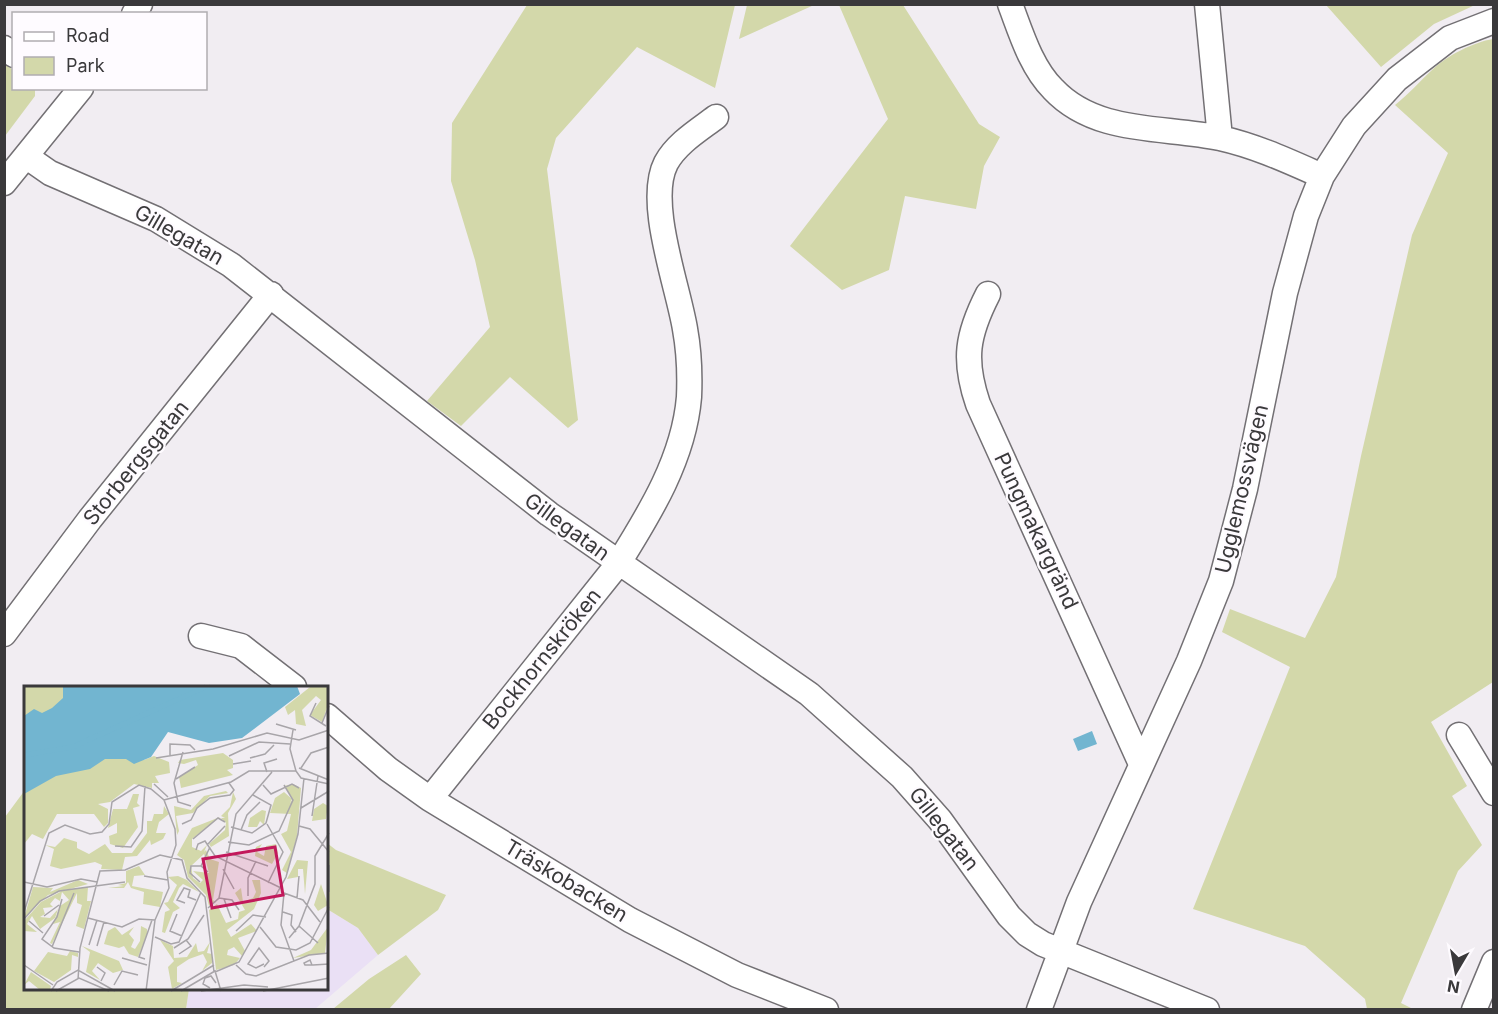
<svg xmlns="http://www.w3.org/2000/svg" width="1498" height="1014" viewBox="0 0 1498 1014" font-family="Inter,sans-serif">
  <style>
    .education { fill: #eae0f5 }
    .green { fill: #d3d8aa }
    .water { fill: #72b5d0 }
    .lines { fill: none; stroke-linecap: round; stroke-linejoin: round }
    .minor-casing { stroke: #737074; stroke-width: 27 }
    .minor { stroke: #fff; stroke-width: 24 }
    .labels { text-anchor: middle; stroke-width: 4.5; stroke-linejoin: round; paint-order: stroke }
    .street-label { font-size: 21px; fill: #3a393b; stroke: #fefbff }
    .inset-river { fill: none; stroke: #72b5d0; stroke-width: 3 }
    .inset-road { fill: none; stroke: #a8a5a9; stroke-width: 1.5 }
    .view { fill: #c2185b; fill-opacity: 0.15; stroke: #c2185b; stroke-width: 3 }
    .inset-edge { fill: none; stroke: #3a393b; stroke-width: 3 }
  </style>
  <rect width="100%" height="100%" fill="#f1edf2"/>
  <path class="education" d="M327 909 358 928 378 955 315 1009 186 1010 189 989 327 988Z"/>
  <path class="green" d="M527 5H735L715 88 637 47 556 138 547 169 578 420 568 428 510 377 461 426 427 401 490 327 475 260 451 181 452 123Z
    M747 5V4L814 5 739 39Z
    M839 5H903L979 124 1000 137 984 166 976 209 905 196 889 270 842 290 790 246 888 119Z
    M1326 5H1475L1434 24 1381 67Z
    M1493 39V682L1431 722 1467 786 1452 796 1482 845 1458 871 1401 1003 1413 1009H1367L1365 999 1305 946 1193 909 1290 667 1222 632 1230 609 1305 638 1336 577 1361 456 1412 235 1448 153 1395 105C1409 94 1419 82 1432 70 1446 56 1474 42 1493 39Z
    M4 63 13 70 14 88 35 89V96L5 136Z
    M25 790 26 988 189 989 186 1009H5V817Z
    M327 843 336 850 446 895 438 910 378 955 358 928 327 909Z
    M406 955 421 974 389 1009H333L369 979Z"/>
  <path class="water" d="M1092 731 1097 744 1078 751 1073 739Z"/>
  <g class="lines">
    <defs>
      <path id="minor" d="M1010 4C1021 33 1031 67 1053 89 1096 135 1164 126 1220 138 1256 146 1288 161 1322 176
        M1207 4 1220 138
        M134 14 140 4
        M4 48 14 55
        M27 157 50 173 156 219 231 265 549 514 809 694 902 777 940 820 1009 916 1027 934 1043 944 1207 1010
        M4 183 81 88
        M988 294C967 335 963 360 978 404L1141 764
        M4 634 90 519 271 294
        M201 636 241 646 294 687
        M327 716 388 769 430 799 630 920 737 975 826 1010
        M1459 735 1494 793
        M430 799 618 564C650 513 684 458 689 397 690 374 689 351 685 329 678 286 646 202 666 163 677 143 699 130 716 117
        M1039 1010 1079 902 1189 661 1221 581 1245 489 1285 293 1306 216 1322 176 1354 126 1397 79 1450 38 1494 21
        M1474 1010 1494 962"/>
    </defs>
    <use href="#minor" class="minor-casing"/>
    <use href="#minor" class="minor"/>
  </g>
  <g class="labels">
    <g class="street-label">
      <text transform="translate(179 235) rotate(30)" y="7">Gillegatan</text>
      <text transform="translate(136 463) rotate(-51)" y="7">Storbergsgatan</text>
      <text transform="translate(1242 489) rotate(-77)" y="7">Ugglemossvägen</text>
      <text transform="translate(567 527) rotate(36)" y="7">Gillegatan</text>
      <text transform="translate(1036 531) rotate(65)" y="7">Pungmakargränd</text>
      <text transform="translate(542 659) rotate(-51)" y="7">Bockhornskröken</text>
      <text transform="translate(944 829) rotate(52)" y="7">Gillegatan</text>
      <text transform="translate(566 881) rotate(31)" y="7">Träskobacken</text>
    </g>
  </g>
  <g transform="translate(24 686)">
    <rect width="304" height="304" fill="#f1edf2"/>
    <path d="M0 0H199L115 15 120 74 130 70 145 76 146 87 131 90 135 97H128V102L110 98 86 116 74 118 84 123V137L75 146 80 141 70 128H33L19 153 8 148 0 158ZM301 0 304 3V19L298 36 286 29 297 14 292 10 278 24 282 40 272 38 271 24 264 29 261 21 286 1ZM199 67 209 74V82L203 84 209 89 157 102 155 91 174 79 172 74 160 78 154 77 156 74ZM269 98 277 102 273 150 263 187 258 184 267 166 257 148 263 145 267 128 246 127 251 112 260 106 268 113 266 117 269 113 260 100ZM202 105 204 107 186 110 169 127 152 130 155 145 153 149 150 120 167 124 180 110ZM209 106 212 113 204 127 205 150 187 161 185 158 201 144 202 137 197 132H201L197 130 206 121ZM109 108H115L113 117 116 120 109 122 114 141 99 162 86 158 85 150 93 147V137L84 142 89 123H103ZM299 117 304 120 302 133 288 135 290 123ZM140 120 145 128 135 136 132 147H142L139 153 127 159 126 154 113 170 101 171 98 184 77 183 78 179 71 176 37 183 26 180 30 163 21 159 31 161 40 152 53 156V162L65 168 81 158 88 167H108L123 147V135H128L130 128H139ZM238 124 242 125 240 139 236 135 233 141H224L226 132ZM196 131 168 153V161L177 165 183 159 180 166 182 164 186 173 195 176 189 214 192 216 185 220 182 209 164 191 160 174 153 169 168 142ZM180 168 185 187 169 185 179 194 176 197 169 192 167 180ZM238 158 233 166 240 170 242 160 252 158 254 167 248 178 231 170 232 161ZM273 174 284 175 281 208 279 183H274V191L263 193ZM115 180 121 189 110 190 108 200 139 206 136 221 119 218 120 206 107 202 104 196 100 202H84L100 200 94 199 102 197V185ZM154 190 163 194 175 206 159 198 155 202 149 216 156 222 149 226 141 247 138 246 141 226 146 224 140 217 144 216 153 199 144 191ZM54 194 64 198 24 209 0 232 9 201 29 202 26 206ZM228 194H236L237 207 230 223 203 244 207 251 227 238 233 245 214 252 221 265 218 270 210 261 204 264 203 269 216 272 210 279 192 284 185 224 193 218 202 237 214 233 215 226 221 224 211 207 217 202 219 216 229 212 232 206ZM297 198 304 219 294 225 290 219ZM64 201 63 215H67L60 243 52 240 58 219 53 217V207L28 258 26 257 36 236 29 238 36 220 45 214 38 206 36 215 31 212 26 218 29 221 19 222 21 228 16 231 26 232 34 223 31 232 16 243 8 230 3 238 13 246 0 245V235L17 216 40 204ZM117 240 123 243V249L114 271 105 268 100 260 95 262 80 258 84 245 91 241 98 249 110 241 105 248 110 254 107 261 111 263 116 255ZM304 241 301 267 269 272 287 264ZM136 254 149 260 150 272 163 271 172 257 174 266 180 265 186 256 183 267 188 268V277L178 285 183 276 179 268 165 273 153 281V296L158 297 148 303 144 281 150 275ZM58 260 95 275 99 284 89 287 74 277 68 285 76 294 62 286 66 266ZM46 265 54 267V271L48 269 47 284 30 296 10 285 24 266 43 270ZM7 286 27 300 26 304H16L5 295 0 299Z" fill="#d3d8aa" fill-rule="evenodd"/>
    <path d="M39 0H273L276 8 218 52 185 57 144 46 127 71 110 78 102 73H81L66 83 32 90 0 108V30L10 23 18 27 28 22 39 12Z" fill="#72b5d0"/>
    <path class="inset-river" d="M0 68 48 60 181 0M0 70 49 62 186 0"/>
    <path class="inset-road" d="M292 17 286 30 302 40M298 37 305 20M252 38 272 44M269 44 266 63 272 85M159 66 150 97 154 116 167 120M146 69V58L166 59 171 64M205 70 235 56 266 58M132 72 189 63 243 47 275 54 305 44M226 72 241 68 250 59M209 78 227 75M275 82 305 94M277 82 287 67 305 61M272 85 277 92 305 98M243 86 240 77 253 73M152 93 171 81M130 98 144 111M239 99 247 108 268 98 275 102M140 114 207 96 225 85H272M277 122 305 105M288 130 294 90M158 138 167 134 173 122 186 112 206 109 210 104 205 97M243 138 259 166 244 197M275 140 286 143 305 166M207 141 228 147 242 137 247 119 229 109M217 144 223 129 236 116M169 153 194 132 201 136M204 156 225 159 255 145 269 114 260 99M184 158 201 140M91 160 107 161 118 145 121 100M172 164 174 158 181 155 191 170 257 202M202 166 244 180M305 179V206M177 180 186 161M199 183 210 203M120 190 144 194M0 196 23 201 57 193 73 196M176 196 166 187 167 180H177L184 186M260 207 257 239 270 275M260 207 279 214 296 236M224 210V192L232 175M195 212 208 214 215 224M273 212 275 190M38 213 33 231 18 253 30 262 55 266M200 213 207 232M161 217 153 214 160 202 166 204 164 211 172 214M184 222 195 212 212 128 248 86M0 226 25 147 41 139 66 148 78 146 85 138 88 116 115 99 127 103 140 114 151 143 152 159 143 186 145 202 131 234M259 226 268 229 267 239 272 246M153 228 146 245 158 250M20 230 35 219M64 232 98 241 115 233 131 234M0 233 16 215 35 205 101 196M5 235 19 247M275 240 294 257M236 241 252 261 272 264 286 257 305 221M212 245 229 229 242 231M131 251 147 258 155 256 177 206M265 252 275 240 291 198V170L305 147M65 259 73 234M73 260 80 236M28 261 50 207M150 262 164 253 180 229M155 268 167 260 162 254M98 272 123 279M121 273 115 271 128 234M240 278 232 282 224 278 235 262 245 275 240 281M0 279 29 299M212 279 222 288 232 290 285 269 305 267M288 279 286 274 280 277 281 279H289L305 278M73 281 81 287 77 295M191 286 215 276 262 191 274 148 280 92M54 294 56 262 76 185 101 184 136 169 158 174 163 192 181 211 190 286M90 299 98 285 114 289M220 299 244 301M186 302 179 298 181 292 187 290 192 297M27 305 33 296 54 284 91 305M32 305 55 292 85 305M122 305 131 234M147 305 190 279M157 305 191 285 197 305M177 305 220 299M239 305 305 292"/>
    <path class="view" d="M251 161 259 209 188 222 179 173Z"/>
    <rect width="304" height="304" class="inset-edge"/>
  </g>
  <rect width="1498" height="1014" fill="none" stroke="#3a393b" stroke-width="12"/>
  <rect x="12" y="12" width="195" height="78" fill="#fefbff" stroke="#b0adb1" stroke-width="1.5"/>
  <rect x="24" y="32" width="30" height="9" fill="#ffffff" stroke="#b0adb1" stroke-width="1.5"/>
  <text x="66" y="42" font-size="18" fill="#3a393b">Road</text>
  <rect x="24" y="57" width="30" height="18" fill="#d3d8aa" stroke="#b0adb1" stroke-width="1.5"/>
  <text x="66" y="72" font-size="18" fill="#3a393b">Park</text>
  <g transform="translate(1456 972) rotate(190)" stroke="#fefbff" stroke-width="4.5" paint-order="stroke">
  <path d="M0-4.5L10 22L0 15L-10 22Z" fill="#3a393b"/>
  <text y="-9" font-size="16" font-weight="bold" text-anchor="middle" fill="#3a393b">N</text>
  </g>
</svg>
